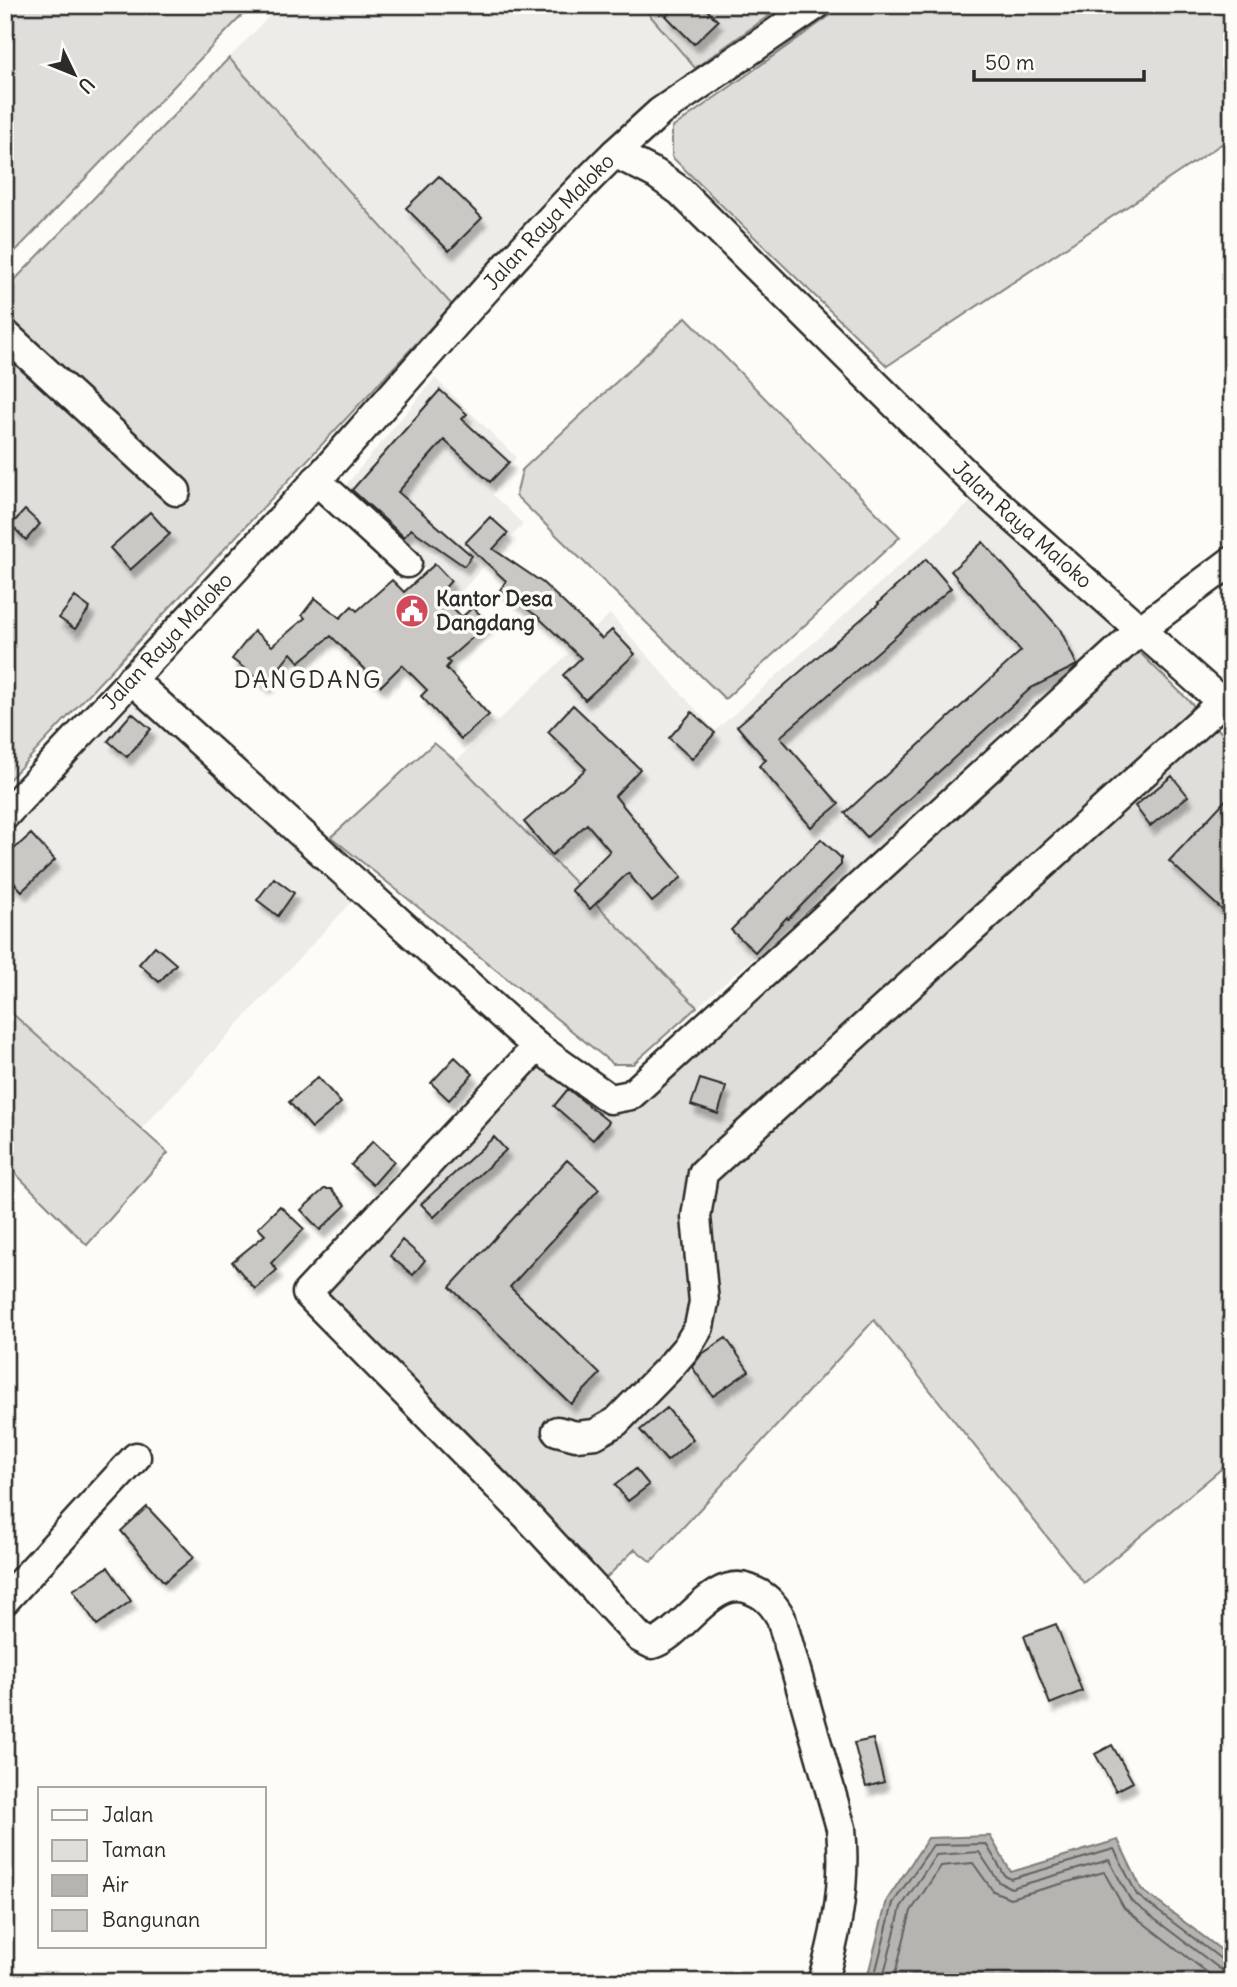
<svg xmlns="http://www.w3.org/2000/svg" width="1237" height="1987" viewBox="0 0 1237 1987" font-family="Delius,sans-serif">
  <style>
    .built { fill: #edece8 }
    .green { fill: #dfdeda; stroke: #858482; stroke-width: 2 }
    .water { fill: #b5b4b1; stroke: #7e7d7b; stroke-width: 2 }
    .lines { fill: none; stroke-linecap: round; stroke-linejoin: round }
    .shore { stroke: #626261; stroke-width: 2 }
    .building { fill: #c9c8c4; stroke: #2b2b2b; stroke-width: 2; filter: url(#shadow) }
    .minor-casing { stroke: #2b2b2b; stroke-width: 33 }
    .minor { stroke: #fdfcf7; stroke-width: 28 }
    .labels { text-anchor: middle; stroke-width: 7; stroke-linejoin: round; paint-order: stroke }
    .street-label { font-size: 21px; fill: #2b2b2b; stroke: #fdfcf7 }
    .poi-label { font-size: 21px; font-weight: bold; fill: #2b2b2b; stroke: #fdfcf7; text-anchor: start }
    .quarter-label { font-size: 24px; letter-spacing: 2px; fill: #2b2b2b; stroke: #fdfcf7 }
  </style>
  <defs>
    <filter id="shadow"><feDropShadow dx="4.5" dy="8" stdDeviation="2" flood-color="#0004"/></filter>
  </defs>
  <rect width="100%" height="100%" fill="#fdfcf7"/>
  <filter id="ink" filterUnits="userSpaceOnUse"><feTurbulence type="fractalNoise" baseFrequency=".0143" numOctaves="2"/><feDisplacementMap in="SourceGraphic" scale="14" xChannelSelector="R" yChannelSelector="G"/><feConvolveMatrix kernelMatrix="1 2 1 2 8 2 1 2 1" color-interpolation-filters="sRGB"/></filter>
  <g filter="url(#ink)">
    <path class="built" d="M280 5H641L695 68 614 136 452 305 229 58Z
      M435 378 516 457 493 495 523 524 457 596 341 491Z
      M975 498 1119 629 852 872 697 1007 456 761 610 614 715 731Z
      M129 700 357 896 141 1129 5 1007V835Z"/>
    <path class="green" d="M5 5H252L5 262Z
      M641 5H784L695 68Z
      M845 5H1232V137L887 366 672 157V128Z
      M229 58 452 305 5 784V290Z
      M686 317 900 537 725 699 516 496 522 470Z
      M1136 649 1232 743V1460L1084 1583 874 1320 651 1562 635 1549 604 1580 315 1284 549 1046 624 1109Z
      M434 743 456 761 697 1007 633 1064H613L331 837Z
      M5 1007 168 1153 87 1245 5 1163Z"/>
    <path class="water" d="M990 1836 1011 1872 1118 1840 1142 1890 1232 1958V1982H866L887 1900 928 1838Z"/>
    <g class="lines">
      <path class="shore" d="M873 1982 893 1903 933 1845 986 1844 1005 1876 1011 1879 1114 1849 1137 1895 1225 1962 1232 1963
        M882 1982 901 1907 936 1855 979 1852 999 1882 1011 1888 1109 1860 1131 1901 1220 1969 1232 1972
        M893 1982 911 1911 941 1866 973 1863 993 1891 1010 1898 1104 1872 1124 1908 1213 1977 1224 1982"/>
    </g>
    <path class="building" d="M677 5H702L718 21 694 44 666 16Z
      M439 176 482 218 449 251 406 208Z
      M440 390 467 414 462 419 509 462 490 482 444 440 398 492 472 556 464 566 411 529 404 537 352 490Z
      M25 510 40 524 26 540 11 525Z
      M150 512 170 534 130 570 110 548Z
      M490 517 508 533 493 549 543 583 602 639 612 630 635 654 585 700 563 675 581 658 537 616 500 590 506 581 465 543Z
      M983 542 1060 629 1077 665 1031 688 867 837 845 813 1021 651 951 571Z
      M926 559 951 588 780 737 839 804 811 827 759 766 766 760 737 726 879 604 878 603Z
      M435 564 451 581 439 594 462 617 473 607 488 624 447 660 450 663 446 668 489 715 461 739 421 696 427 690 402 665 381 686 331 636 299 662 291 653 266 685 232 659 254 631 272 646 305 618 302 615 315 598 340 618 352 606 357 611 392 580 404 592Z
      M75 597 90 608 75 629 59 618Z
      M573 705 640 769 615 796 682 877 652 902 628 873 590 909 571 890 610 851 587 824 552 855 524 822 586 769 548 732Z
      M692 712 715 733 692 759 669 738Z
      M132 713 151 729 127 757 108 741Z
      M1172 776 1188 796 1150 826 1135 806Z
      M1232 793V919L1169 861Z
      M31 834 55 860 22 891 5 873V857Z
      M821 839 841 858V865L788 919 787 917 755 952 731 930Z
      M274 878 294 893 278 916 257 900Z
      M155 946 176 964 159 982 139 964Z
      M455 1057 473 1074 449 1100 431 1083Z
      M318 1077 341 1103 312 1128 289 1102Z
      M700 1079 726 1087 718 1114 691 1105Z
      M568 1089 609 1122 593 1140 554 1106Z
      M494 1137 506 1150 434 1217 421 1204Z
      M373 1141 394 1161 373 1185 351 1165Z
      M567 1160 599 1189 510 1287 600 1374 571 1404 450 1287Z
      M324 1189H331L346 1205 320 1230 301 1210Z
      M280 1206 304 1229 271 1263 277 1270 255 1289 232 1262 265 1235 258 1228Z
      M402 1240 425 1260 413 1275 390 1256Z
      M726 1338 749 1371 713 1396 692 1367 702 1354Z
      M667 1408 693 1439 667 1461 640 1430Z
      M636 1469 649 1485 628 1501 615 1485Z
      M147 1507 194 1557 164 1582 121 1531Z
      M108 1567 131 1601 97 1625 73 1590Z
      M1056 1624 1082 1691 1050 1704 1024 1636Z
      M873 1739 884 1782 866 1787 854 1743Z
      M1112 1745 1133 1782 1116 1791 1095 1754Z"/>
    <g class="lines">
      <defs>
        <g id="minor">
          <path d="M615 153 660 112 816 5"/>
          <path d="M5 334 176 491"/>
          <path d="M316 480 407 563"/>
          <path d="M131 679 537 1047 610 1099 631 1095 1141 629 1232 561"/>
          <path id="s1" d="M5 815C108 704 213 594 315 482 415 372 509 257 615 153L656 174 680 191 981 489 1232 711"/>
          <path d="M537 1047 307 1293 528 1517 640 1638 652 1644C683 1635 712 1575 749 1589 765 1595 773 1603 781 1618L841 1828C846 1881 838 1931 822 1982"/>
          <path d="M557 1431 576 1436 595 1434 616 1422 669 1368 687 1347 699 1327 704 1302 696 1217 703 1173 1222 702"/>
          <path d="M5 1600 136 1457"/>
        </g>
      </defs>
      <use href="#minor" class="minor-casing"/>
      <use href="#minor" class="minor"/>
    </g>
  </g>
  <defs>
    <symbol id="civic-disc" viewBox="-11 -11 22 22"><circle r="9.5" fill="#d1495b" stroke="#fdfcf7"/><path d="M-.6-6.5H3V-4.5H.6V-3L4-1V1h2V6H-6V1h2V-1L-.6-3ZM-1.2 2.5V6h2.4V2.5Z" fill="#fff"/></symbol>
  </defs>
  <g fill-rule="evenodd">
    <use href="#civic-disc" x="393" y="592" width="38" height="38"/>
  </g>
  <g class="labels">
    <g class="street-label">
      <text dy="7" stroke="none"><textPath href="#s1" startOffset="805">Jalan Raya Maloko</textPath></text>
      <text dy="7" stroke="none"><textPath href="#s1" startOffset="1454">Jalan Raya Maloko</textPath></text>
      <text dy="7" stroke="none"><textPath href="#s1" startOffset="238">Jalan Raya Maloko</textPath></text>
    </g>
    <g class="poi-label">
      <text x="436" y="606">Kantor Desa<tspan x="436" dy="24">Dangdang</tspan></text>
    </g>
    <g class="quarter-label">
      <text x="308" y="688">DANGDANG</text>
    </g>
  </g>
  <rect width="1237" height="1987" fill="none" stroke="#fdfcf7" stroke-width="28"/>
  <rect x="14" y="14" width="1209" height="1959" fill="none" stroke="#2b2b2b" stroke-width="2.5" filter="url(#ink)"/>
  <rect x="38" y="1787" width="228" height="161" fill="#fdfcf7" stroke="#a9a8a5" stroke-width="2"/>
  <rect x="52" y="1810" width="35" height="10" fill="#fdfcf7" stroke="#a9a8a5" stroke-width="2"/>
  <text x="102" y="1822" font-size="21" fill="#2b2b2b">Jalan</text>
  <rect x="52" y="1840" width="35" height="21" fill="#dfdeda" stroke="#a9a8a5" stroke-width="2"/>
  <text x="102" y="1857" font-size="21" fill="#2b2b2b">Taman</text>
  <rect x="52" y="1875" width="35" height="21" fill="#b5b4b1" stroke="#a9a8a5" stroke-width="2"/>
  <text x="102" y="1892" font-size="21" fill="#2b2b2b">Air</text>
  <rect x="52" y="1910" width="35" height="21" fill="#c9c8c4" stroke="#a9a8a5" stroke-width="2"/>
  <text x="102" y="1927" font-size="21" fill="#2b2b2b">Bangunan</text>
  <g transform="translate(74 74) rotate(133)" stroke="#fdfcf7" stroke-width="5" paint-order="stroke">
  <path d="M0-5L12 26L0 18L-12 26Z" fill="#2b2b2b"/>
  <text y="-10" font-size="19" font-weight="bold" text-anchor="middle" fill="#2b2b2b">U</text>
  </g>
  <path d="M974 70v10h170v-10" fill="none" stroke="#2b2b2b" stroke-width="3.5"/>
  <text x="985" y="70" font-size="21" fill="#2b2b2b" stroke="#fdfcf7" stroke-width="5" paint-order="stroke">50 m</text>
</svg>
